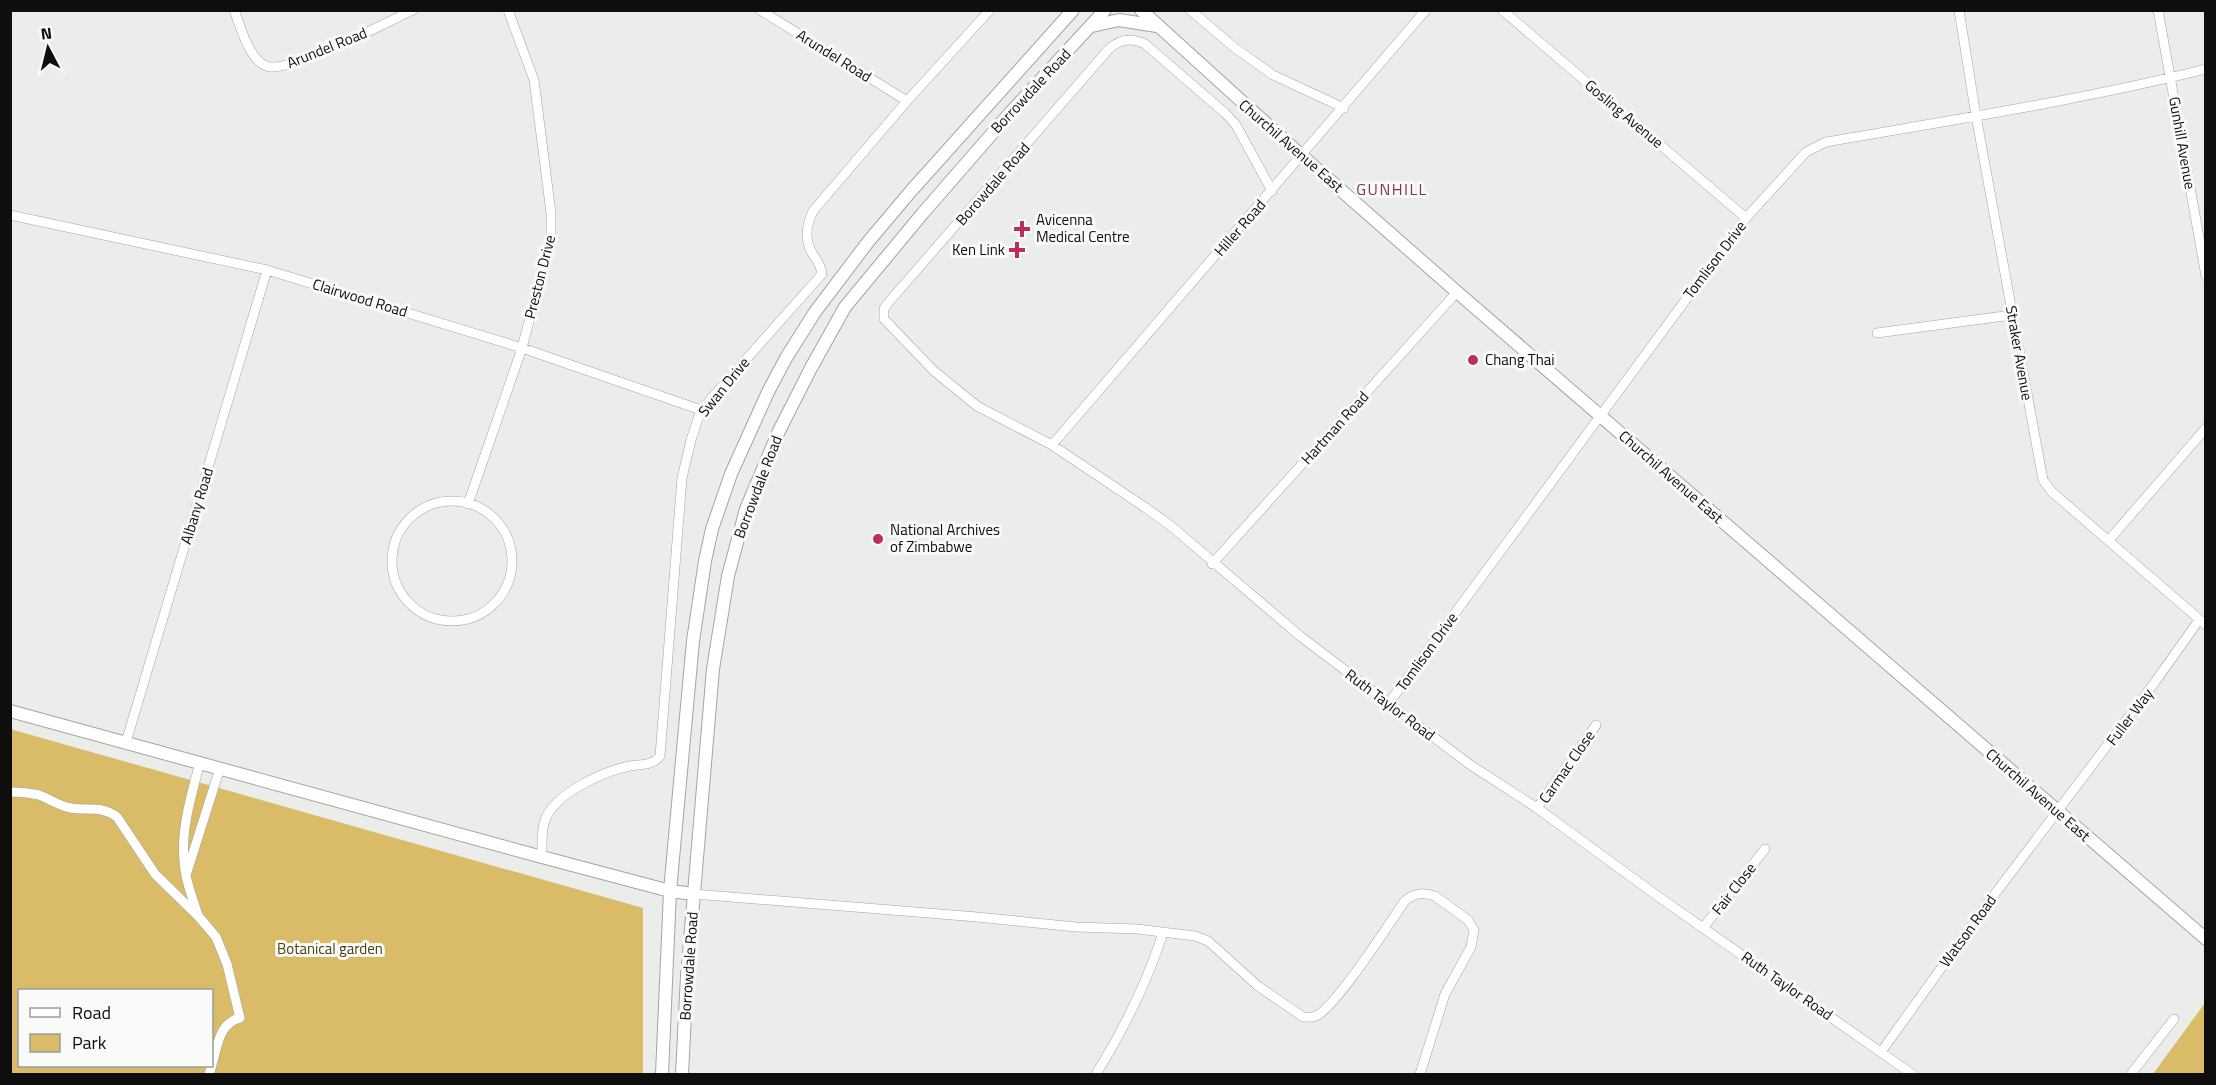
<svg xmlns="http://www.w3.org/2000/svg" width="2216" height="1085" viewBox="0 0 2216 1085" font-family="'Titillium Web',sans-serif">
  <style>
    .green { fill: #dabc68; fill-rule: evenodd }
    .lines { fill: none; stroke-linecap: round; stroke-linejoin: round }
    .street-casing { stroke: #a3a5a3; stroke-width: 10 }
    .secondary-casing { stroke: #a3a5a3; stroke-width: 14 }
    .street { stroke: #fff; stroke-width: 9 }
    .secondary { stroke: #fff; stroke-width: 12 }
    .poi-dot { fill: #bc2e5c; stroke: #f8fbf8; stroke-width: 2 }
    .labels { text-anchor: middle; stroke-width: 6; stroke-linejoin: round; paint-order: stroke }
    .street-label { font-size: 15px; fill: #0e0e0e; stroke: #f8fbf8 }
    .poi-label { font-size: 15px; fill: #0e0e0e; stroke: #f8fbf8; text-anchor: start }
    .park-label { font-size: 15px; fill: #4b3e17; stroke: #f8fbf8 }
    .neighbourhood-label { font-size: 16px; letter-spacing: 1.5px; fill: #7f3849; stroke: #f8fbf8 }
  </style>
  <rect width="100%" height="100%" fill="#eaedea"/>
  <path class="green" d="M10 729 643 908V1074H11ZM20 990H212V1066H20Z
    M2205 1003V1074H2153Z"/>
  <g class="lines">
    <defs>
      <path id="street" d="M234 10C241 27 248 58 266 66 286 75 389 21 413 10
        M760 10 907 101
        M1190 10 1235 48 1273 75 1344 108
        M1502 10 1746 218
        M1959 10 1976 116 2043 480 2052 492 2206 625
        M2158 10 2206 276
        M1272 191 1236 125 1225 113 1145 44C1131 37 1119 39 1108 50L888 303 884 309V319L934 371 977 406 1052 445 1146 508 1171 526 1300 636 1469 764 1537 808 1656 895 1912 1074
        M10 215 267 270 522 348 701 410
        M1877 333 2012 315
        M1052 445 1426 10
        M392 561a60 60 0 1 1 120 0a60 60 0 1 1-120 0Z
        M468 504 522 348 551 237V213L534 80 508 10
        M2109 540 2206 428
        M1212 564 1457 292
        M1388 704 1746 218 1806 152 1826 142C1953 120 2081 100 2206 69
        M126 742 267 270
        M10 792C20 792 30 793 39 795 50 799 59 806 71 808 88 811 101 805 117 817L155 874 199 917 216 937 227 964 240 1018C216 1023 217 1055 209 1074
        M1537 808 1596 725
        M542 857C542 846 541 831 545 820 555 793 604 771 630 766 640 764 653 766 660 756L682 478 691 440 701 410 822 274C821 264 815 259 811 251 804 237 807 224 813 211L907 101 990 10
        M187 872 220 768
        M694 894 977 917 1076 927 1137 929 1195 936 1208 941 1258 986 1303 1017C1307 1017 1312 1018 1316 1016 1336 1007 1389 924 1404 902 1413 893 1422 892 1435 896L1468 920 1474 930 1471 947 1445 994 1420 1074
        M198 915C192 897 185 879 184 860 181 827 192 794 200 762
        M1703 928 1765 849
        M1881 1052 1985 907 2155 682 2199 620
        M1096 1074C1123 1031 1147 982 1163 933
        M2131 1074 2174 1019"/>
      <path id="secondary" d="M1141 10 1302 156 1457 292 2206 939
        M1092 26 1119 20 1157 26
        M10 711 542 857 670 891 694 894
        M662 1074 670 891 693 641 705 561 712 529 731 474 768 392 786 358 815 312 868 242 911 191 1073 10
        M682 1074 687 976 713 669 728 576 746 509 779 431 811 368 845 307 923 213 1010 113 1105 10"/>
    </defs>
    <use href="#street" class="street-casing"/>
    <use href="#secondary" class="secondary-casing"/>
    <use href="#street" class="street"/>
    <use href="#secondary" class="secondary"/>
  </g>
  <g class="poi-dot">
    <path d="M1019 220h6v6h6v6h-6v6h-6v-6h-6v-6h6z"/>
    <path d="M1014 241h6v6h6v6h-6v6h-6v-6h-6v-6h6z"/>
    <circle cx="1473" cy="360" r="6"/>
    <circle cx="878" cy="539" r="6"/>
  </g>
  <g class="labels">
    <g class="street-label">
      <text transform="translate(327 48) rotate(-22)" y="5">Arundel Road</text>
      <text transform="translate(834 56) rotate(32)" y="5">Arundel Road</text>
      <text transform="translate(1031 91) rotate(-47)" y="5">Borrowdale Road</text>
      <text transform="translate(1624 114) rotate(40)" y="5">Gosling Avenue</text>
      <text transform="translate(2182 143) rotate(80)" y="5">Gunhill Avenue</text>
      <text transform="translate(1291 146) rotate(41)" y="5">Churchil Avenue East</text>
      <text transform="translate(993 184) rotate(-49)" y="5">Borowdale Road</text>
      <text transform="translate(1240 228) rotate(-49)" y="5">Hiller Road</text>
      <text transform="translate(1715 260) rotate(-53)" y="5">Tomlison Drive</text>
      <text transform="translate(540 277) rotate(-76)" y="5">Preston Drive</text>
      <text transform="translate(360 298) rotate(17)" y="5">Clairwood Road</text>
      <text transform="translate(2019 353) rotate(80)" y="5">Straker Avenue</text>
      <text transform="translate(724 387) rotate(-51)" y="5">Swan Drive</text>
      <text transform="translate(1335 428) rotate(-48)" y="5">Hartman Road</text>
      <text transform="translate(1671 477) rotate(41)" y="5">Churchil Avenue East</text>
      <text transform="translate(758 487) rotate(-69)" y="5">Borrowdale Road</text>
      <text transform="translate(197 506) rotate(-73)" y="5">Albany Road</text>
      <text transform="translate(1427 652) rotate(-54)" y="5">Tomlison Drive</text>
      <text transform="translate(1390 705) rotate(37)" y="5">Ruth Taylor Road</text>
      <text transform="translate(2130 717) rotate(-53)" y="5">Fuller Way</text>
      <text transform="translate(1567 767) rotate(-55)" y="5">Carmac Close</text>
      <text transform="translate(2038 795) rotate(41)" y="5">Churchil Avenue East</text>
      <text transform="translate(1734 889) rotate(-52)" y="5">Fair Close</text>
      <text transform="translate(1968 931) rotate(-54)" y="5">Watson Road</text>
      <text transform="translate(689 966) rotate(-86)" y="5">Borrowdale Road</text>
      <text transform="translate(1787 986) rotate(35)" y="5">Ruth Taylor Road</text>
    </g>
    <g class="poi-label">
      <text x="1036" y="225">Avicenna<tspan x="1036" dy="17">Medical Centre</tspan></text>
      <text x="1005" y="255" text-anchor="end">Ken Link</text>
      <text x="1485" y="365">Chang Thai</text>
      <text x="890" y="535">National Archives<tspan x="890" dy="17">of Zimbabwe</tspan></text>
    </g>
    <g class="park-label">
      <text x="330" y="954">Botanical garden</text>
    </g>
    <g class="neighbourhood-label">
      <text x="1392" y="195">GUNHILL</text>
    </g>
  </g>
  <rect width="2216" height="1085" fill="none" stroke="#0e0e0e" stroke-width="24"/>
  <rect x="18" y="989" width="195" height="78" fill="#f8fbf8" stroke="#9a9c9a" stroke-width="1.5"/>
  <rect x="30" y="1008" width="30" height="9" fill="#ffffff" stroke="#9a9c9a" stroke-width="1.5"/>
  <text x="72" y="1019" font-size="18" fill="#0e0e0e">Road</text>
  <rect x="30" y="1034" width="30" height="18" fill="#dabc68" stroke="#9a9c9a" stroke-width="1.5"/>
  <text x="72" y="1049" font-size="18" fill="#0e0e0e">Park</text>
  <g transform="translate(48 48) rotate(353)" stroke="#f8fbf8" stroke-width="4.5" paint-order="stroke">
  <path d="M0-4.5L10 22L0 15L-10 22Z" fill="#0e0e0e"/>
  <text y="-9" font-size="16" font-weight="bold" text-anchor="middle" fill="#0e0e0e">N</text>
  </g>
</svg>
